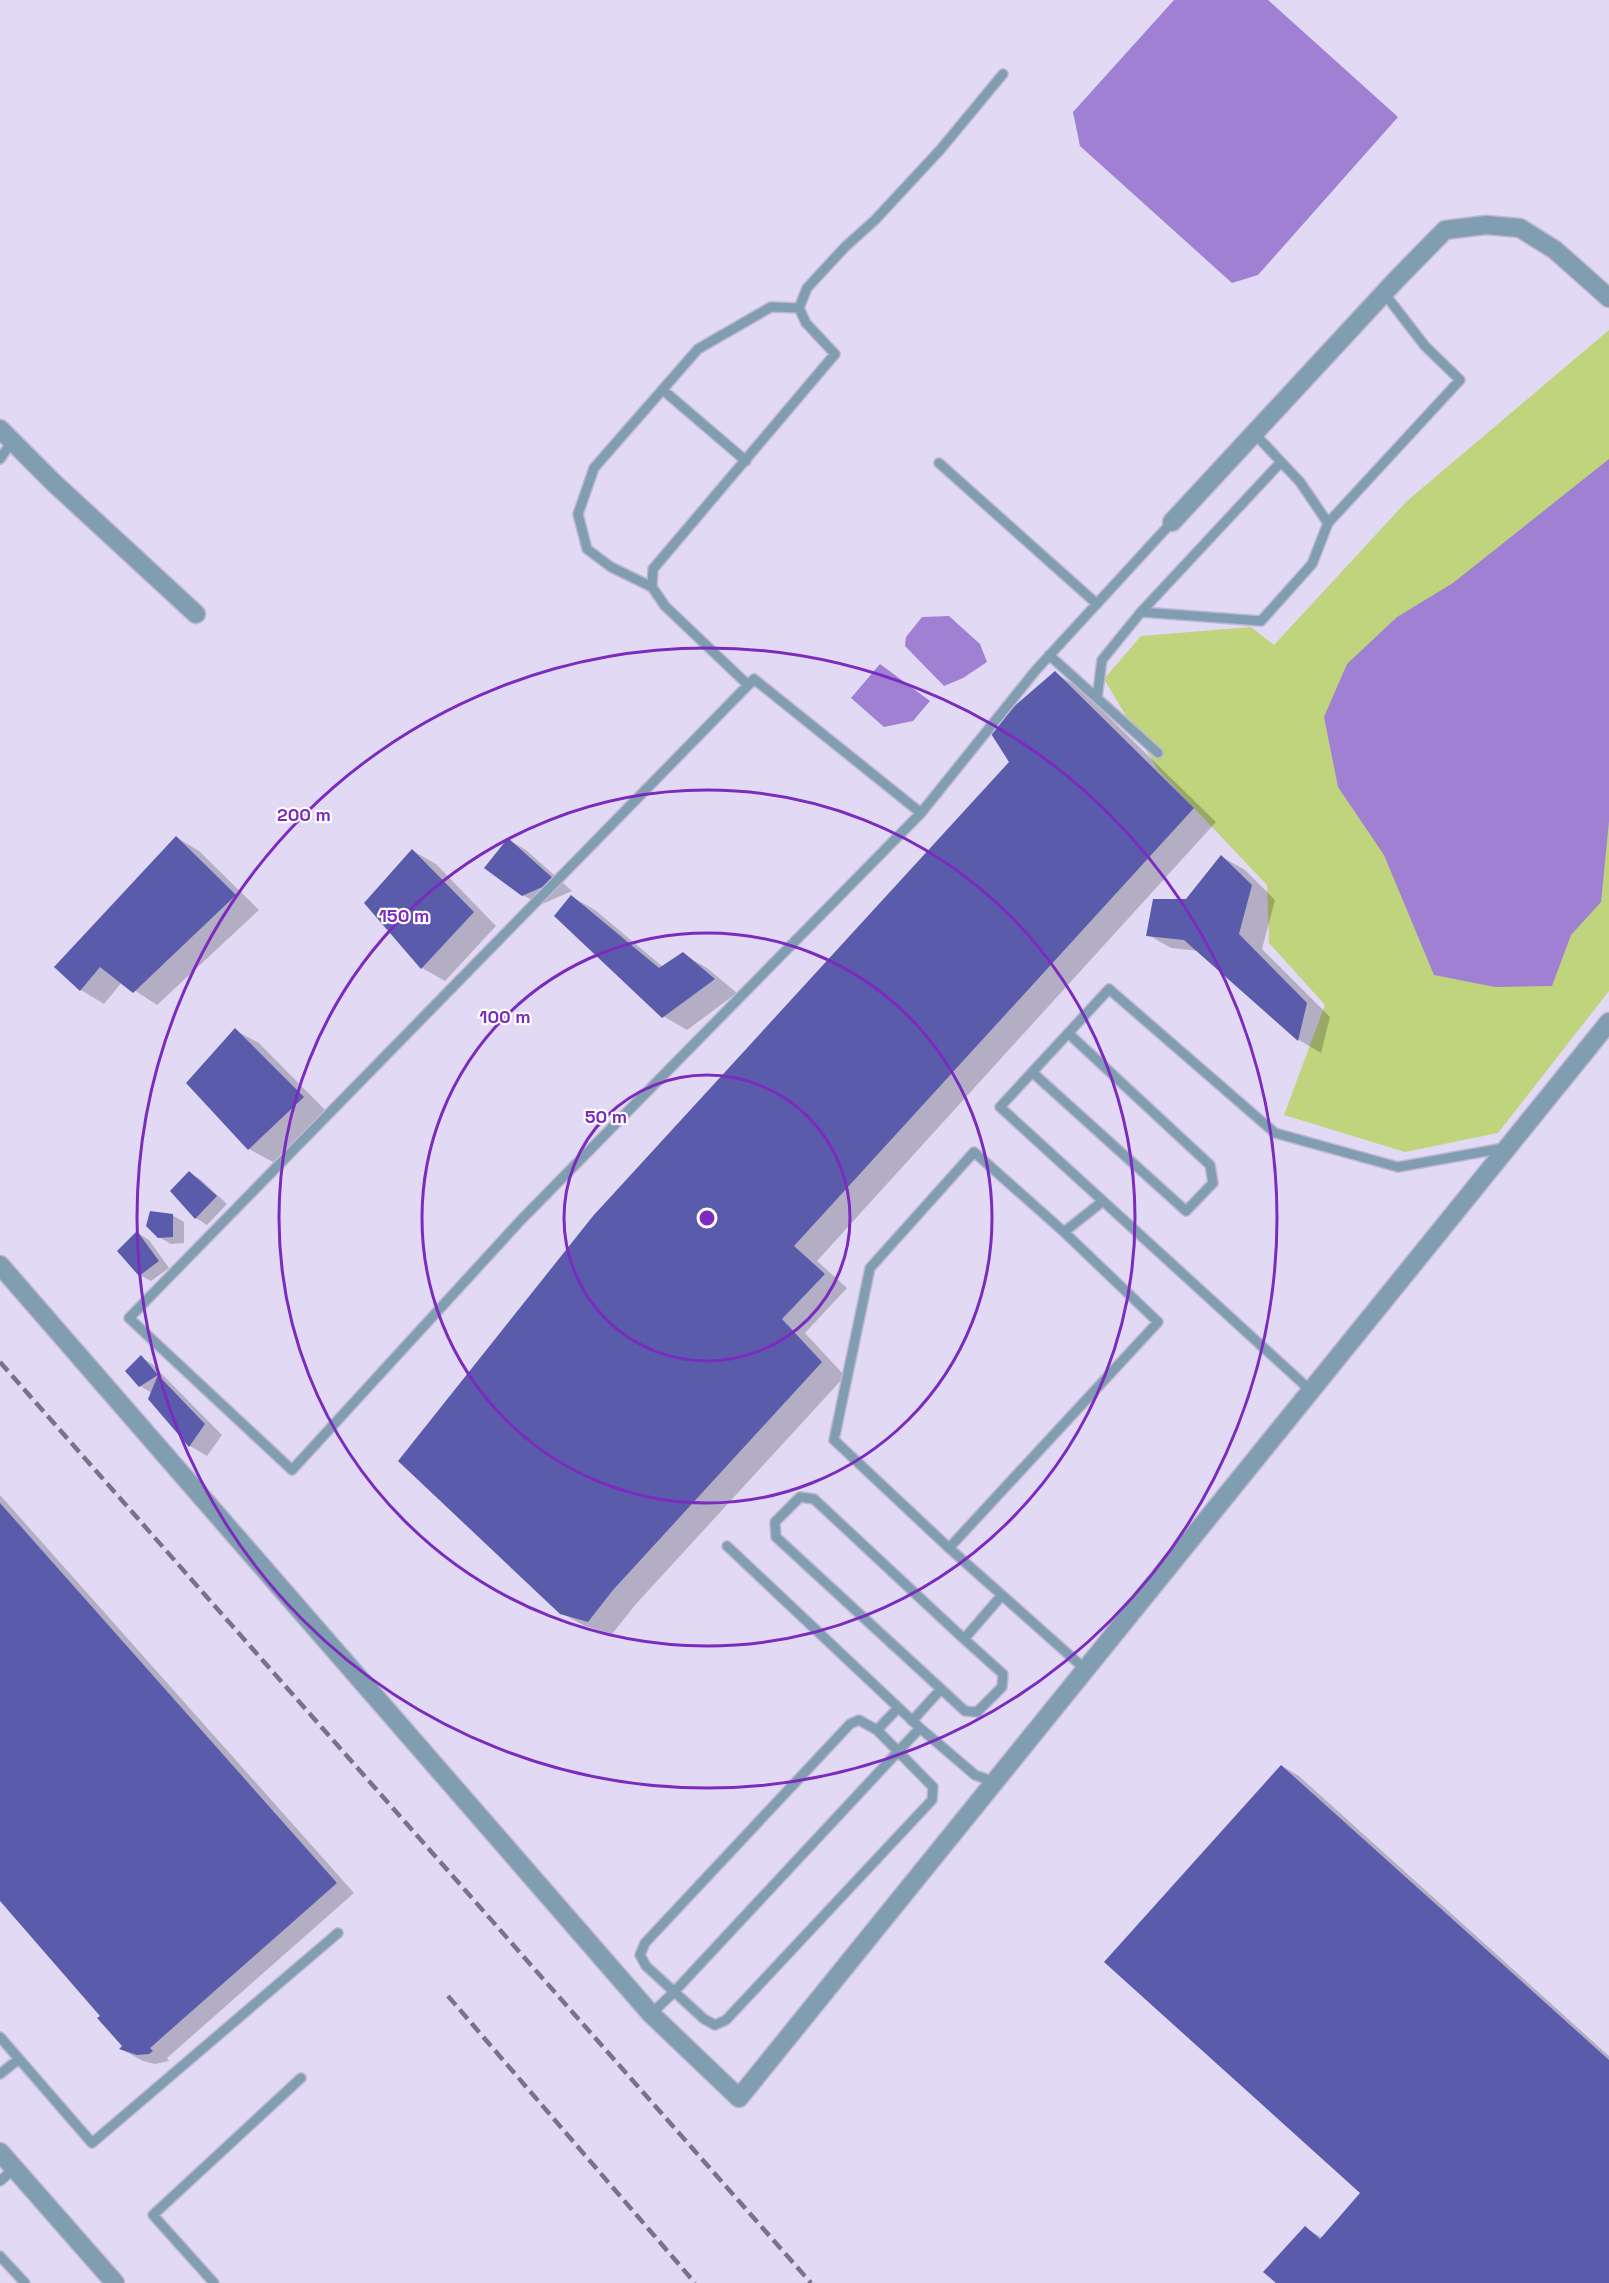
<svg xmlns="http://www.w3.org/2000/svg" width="1609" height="2283" viewBox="0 0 1609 2283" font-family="'Space Grotesk',sans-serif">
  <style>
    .green { fill: #bfd47c }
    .water { fill: #9f80d3 }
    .shadow { fill: #0003 }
    .building { fill: #5a5cab }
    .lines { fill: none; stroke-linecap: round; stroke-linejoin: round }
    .lane-casing { stroke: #c0b8d2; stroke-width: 12 }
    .street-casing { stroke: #c0b8d2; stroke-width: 21 }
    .lane { stroke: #819db1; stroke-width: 9 }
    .street { stroke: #819db1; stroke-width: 18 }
    .rail { stroke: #7a718a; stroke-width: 4.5; stroke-dasharray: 12 6; stroke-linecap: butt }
    .ring { fill: none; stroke: #7b2cbf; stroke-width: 3 }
    .centre { fill: #7b2cbf; stroke: #fff; stroke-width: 3 }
    .ring-label { font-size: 18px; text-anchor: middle; font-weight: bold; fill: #7b2cbf; stroke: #fff; stroke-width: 4.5; stroke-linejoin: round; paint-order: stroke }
  </style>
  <rect width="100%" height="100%" fill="#e2daf5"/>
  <path class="green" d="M1609 330V991L1498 1133 1405 1152 1284 1115 1325 1005 1269 943 1267 885 1158 770 1104 679 1141 636 1251 627 1274 645 1407 501Z"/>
  <path class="water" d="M1174 0H1268L1398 117 1258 275 1232 283 1080 146 1073 112Z
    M1609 459V821L1601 902 1571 935 1552 986 1495 987 1434 975 1384 855 1338 787 1324 717 1347 664 1397 617 1453 583Z
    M949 616 980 644 987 662 963 678 944 686 905 646 906 637 922 617Z
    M880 664 930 701 913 721 884 727 851 698Z"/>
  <path class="shadow" d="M1055 673 1078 687 1216 822 817 1261 847 1288 805 1333 845 1376 636 1604 612 1634 585 1626 561 1613 1011 762Z
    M176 837 199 851 259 910 157 1005 122 982 104 1004 81 990 56 967Z
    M509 840 526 850 572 891 540 905 523 895Z
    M413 851 436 864 496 926 445 981 422 968Z
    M1222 857 1245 870 1275 900 1262 949 1330 1017 1321 1053 1299 1040 1199 951 1171 948 1148 935 1187 901Z
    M572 897 595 910 663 967 683 954 707 968 737 993 687 1030 663 1016Z
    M235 1030 259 1043 326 1111 273 1162 249 1149 188 1083Z
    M189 1173 200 1179 227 1204 207 1225 196 1218 172 1191Z
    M172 1215 184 1222V1243L171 1244 159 1237Z
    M138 1233 149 1240 169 1268 151 1281 140 1275Z
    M141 1357 152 1364 222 1435 207 1456 190 1446 152 1393 140 1386Z
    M0 1495 354 1893 167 2058 169 2061 155 2064 143 2061 121 2049 124 2046 102 2016 0 1899Z
    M1282 1766 1299 1776 1609 2056V2283H1278L1305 2228 1323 2238 1362 2193Z"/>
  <path class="building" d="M1055 671 1194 808 794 1246 825 1274 782 1319 822 1362 613 1590 588 1622 560 1614 398 1461 593 1216 1009 762 988 729Z
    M176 836 236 895 133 993 100 967 80 991 54 967Z
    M508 838 556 881 522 896 484 868Z
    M412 849 474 912 421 969 364 903Z
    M1221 855 1252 885 1239 934 1307 1003 1298 1041 1184 940 1146 936 1153 899H1186Z
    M571 895 659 968 683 952 715 979 662 1018 554 916Z
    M235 1028 304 1097 248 1150 186 1083Z
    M189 1171 217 1196 195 1219 170 1191Z
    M150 1211 173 1214V1237L158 1238 146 1226Z
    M137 1231 159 1261 139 1276 117 1251Z
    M141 1355 158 1375 139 1387 125 1371Z
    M158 1375 205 1424 189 1447 148 1399Z
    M0 1503 337 1883 150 2048 153 2051 149 2054 137 2055 119 2049 122 2046 97 2018 100 2016 0 1901Z
    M1281 1765 1609 2060V2283H1276L1263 2272 1305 2226 1320 2239 1360 2193 1104 1962Z"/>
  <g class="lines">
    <defs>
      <path id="lane" d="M663 390 746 461
        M1254 433 1300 482 1328 523 1460 380 1425 346 1384 293
        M0 459 11 443 9 438
        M1281 462 1141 612 1261 621 1312 564 1328 523
        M939 463 1097 604
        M652 587 611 567 587 549 578 514 594 468 698 349 771 307 799 308
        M1049 655 1158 753
        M748 685 665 606 652 587 653 569 835 354 806 323 799 308 807 288 845 247 875 220 940 150 1003 74
        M1097 698 1102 660 1141 612
        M921 813 754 679 129 1318 292 1470 521 1220 921 813 1036 670 1172 522
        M1032 1072 1186 1211 1213 1183 1210 1165 1068 1033
        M1310 1390 1000 1107 1109 989 1275 1133 1398 1167 1504 1148
        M727 1546 920 1728 975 1775 994 1782
        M949 1548 1158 1322 1064 1232
        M964 1639 1003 1674 1002 1687 977 1712 965 1711 776 1537 775 1522 800 1497 814 1499 964 1639 1002 1595
        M1085 1669 949 1548 834 1440 870 1268 974 1152 1064 1232 1103 1201
        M912 1721 941 1689
        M877 1730 933 1787 932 1800 726 2020 715 2025 704 2019 646 1966 640 1955 645 1943 850 1724 859 1720 877 1730 898 1708
        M651 2014 674 1992 920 1728
        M0 2037 92 2143 338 1933
        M0 2074 19 2059
        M0 2181 14 2169
        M0 2256 25 2283
        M214 2283 153 2215 301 2078"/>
      <path id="street" d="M0 429 54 483 196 614
        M1172 522 1397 279 1445 230 1486 225 1520 228 1555 250 1609 298
        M0 1265 651 2014 739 2098 1609 1022
        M0 2152 115 2283"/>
    </defs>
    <use href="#lane" class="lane-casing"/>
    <use href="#street" class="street-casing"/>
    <use href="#lane" class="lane"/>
    <use href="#street" class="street"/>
    <path class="rail" d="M0 1362 811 2283
      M448 1996 695 2283"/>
  </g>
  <g class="ring">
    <circle cx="707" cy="1218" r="143"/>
    <circle cx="707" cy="1218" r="285"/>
    <circle cx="707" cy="1218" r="428"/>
    <circle cx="707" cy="1218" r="570"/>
  </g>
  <circle cx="707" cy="1218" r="9" class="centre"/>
  <g class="ring-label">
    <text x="304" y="821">200 m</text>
    <text x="404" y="922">150 m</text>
    <text x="505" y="1023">100 m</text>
    <text x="606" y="1123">50 m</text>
  </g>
</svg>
